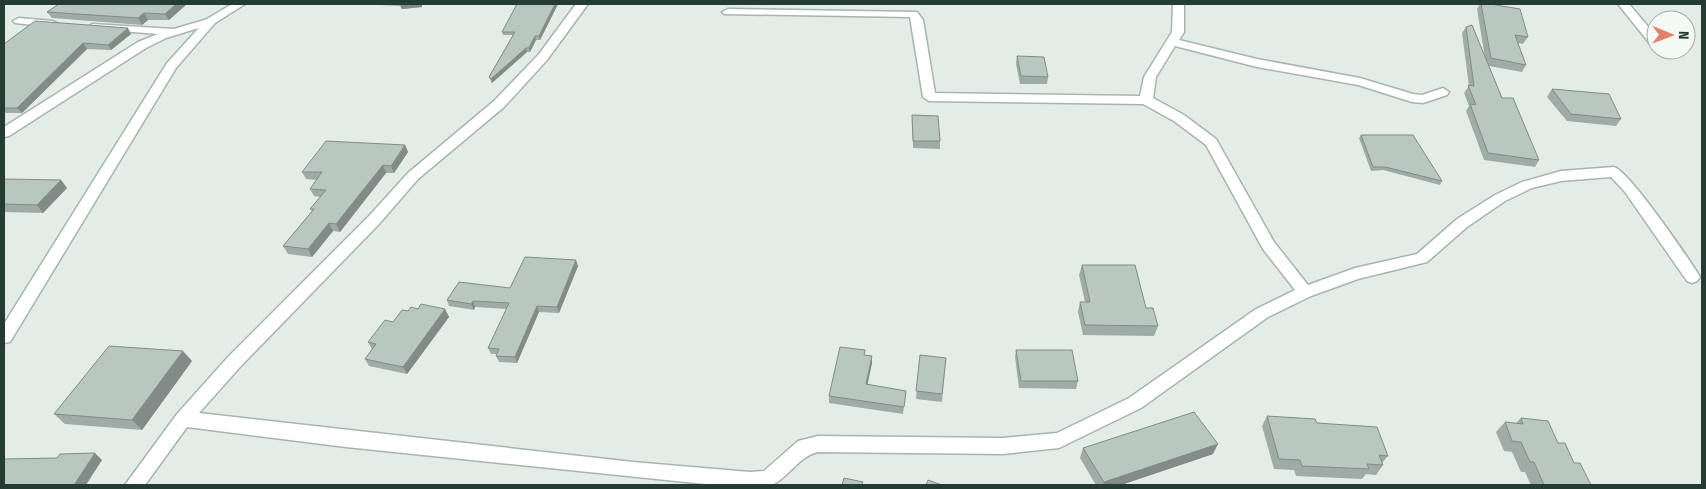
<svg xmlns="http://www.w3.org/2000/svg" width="1706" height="489" viewBox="0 0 1706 489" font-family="'Fira Sans Condensed',sans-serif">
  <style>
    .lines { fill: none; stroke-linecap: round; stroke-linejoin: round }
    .street-casing { stroke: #a7b4af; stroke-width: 3 }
    .secondary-casing { stroke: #a3b7af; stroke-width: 3 }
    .street { fill: #fff; fill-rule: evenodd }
    .secondary { fill: #fff; fill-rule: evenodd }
    .wall { fill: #9faba6 }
    .shaded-wall { fill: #828b87 }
    .building { fill: #b9c7c1; stroke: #828b87 }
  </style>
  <rect width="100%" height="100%" fill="#e4ece8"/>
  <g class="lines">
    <defs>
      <path id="street" d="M576 4H588L547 60 504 107 418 179 379 224 240 367 199 413 633 462 750 472 764 471 798 441 818 436 1003 438 1057 433 1129 398 1256 309 1295 290 1263 249 1206 145 1174 121 1143 104 929 101 923 97 910 17 724 14 722 12 728 9 917 12 923 20 935 93 1140 96 1144 77 1172 32 1173 4H1184V32L1179 40 1257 59 1360 78 1413 94 1422 95 1443 88 1449 92 1447 95 1423 103 1412 102 1358 85 1257 67 1175 46 1156 77 1153 98 1184 115 1216 139 1274 242 1308 285 1355 268 1417 254 1457 219 1495 195 1522 182 1561 171 1614 167C1630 172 1689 259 1700 277L1697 281 1692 283 1687 281 1625 192 1611 177 1561 181 1532 188 1505 201 1467 227 1427 262 1358 279 1311 296 1268 317 1141 408 1059 448 1003 454 818 452C799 456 789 477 772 485H715L346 447 187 427 145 485H125L177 414 228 357 369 216 408 173 494 101 539 54Z
        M1618 4H1629L1656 36V45H1651Z
        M19 18 53 21 59 24 53 27 15 23 13 21Z
        M211 18 217 21 215 23 166 38 146 48 9 136 4 137V127L138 42 158 34 96 29 92 28 90 26 92 24 174 29Z"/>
      <path id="secondary" d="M232 4H245L215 23 176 68 10 342 4 343V324L167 63 207 19Z"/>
    </defs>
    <use href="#street" class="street-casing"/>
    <use href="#secondary" class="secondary-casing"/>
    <use href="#street" class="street"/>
    <use href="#secondary" class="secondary"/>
  </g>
  <path class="wall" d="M59 4H187L169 20H148L142 25 52 18 47 12Z
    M379 4H422V7L402 9 400 6 379 5Z
    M517 4H558L540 40H536L530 52H527L492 83 489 77 513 35H503L502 32Z
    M1480 4H1490L1528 37 1523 44 1518 43 1526 65 1522 72 1489 66 1502 98 1539 160 1535 167 1484 160 1466 111 1469 106 1464 93 1469 86 1462 33 1466 27 1485 58 1477 9Z
    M131 34 111 50 87 49 22 113H4V44Z
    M1017 56 1048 77 1047 84H1020L1016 64Z
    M1552 89 1621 119 1616 126 1567 121 1547 97Z
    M912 115 940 141V149L913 148Z
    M1361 135 1442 181 1440 185 1383 170 1371 171 1359 138Z
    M405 145 408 152 394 173H386L340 232 333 231 312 257 288 254 283 246 312 211 310 209 320 197 314 196 310 189 317 180 306 179 302 172Z
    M4 179 67 188 43 213 4 212Z
    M1082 265 1146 308 1158 326 1154 336 1083 335 1078 312 1080 302H1085L1079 275Z
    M578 266 559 313 539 312 517 363 499 362 496 356 497 354H491L488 348 507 309 475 307 474 310 449 306 447 300 510 288Z
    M418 309H445L449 317 407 374 369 366 365 359 372 349 368 342 408 311Z
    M1016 350 1078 381 1076 389 1019 388 1015 357Z
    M865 355 872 356V363L867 385 906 391 903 414 829 403V396Z
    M920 355 946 358 942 402 916 399Z
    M192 361 142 430 65 424 54 414Z
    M1267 416 1317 423 1388 456 1382 463 1383 465 1376 475 1366 474 1362 479 1296 476 1294 470 1274 469 1262 426Z
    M1521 418 1558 443 1574 463 1591 485H1531L1525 472H1521L1512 452 1504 451 1496 432 1505 422 1516 423Z
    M1083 448 1213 454 1121 485H1096L1080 458Z"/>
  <path class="shaded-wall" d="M176 4H187L169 20 165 14Z
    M400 4H422V7L402 9Z
    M555 4H558L540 40 539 36Z
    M144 13 148 20 142 25 138 18Z
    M128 28 131 34 111 50 108 45Z
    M535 36 536 40 530 52 529 48Z
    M83 43 87 49 22 113 17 108Z
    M526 48 527 52 492 83 491 79Z
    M405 145 408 152 394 173 391 166Z
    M383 165 386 173 340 232 336 224Z
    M61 180 67 188 43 213 37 205Z
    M329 223 333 231 312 257 308 249Z
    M576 260 578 266 559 313 557 307Z
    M473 301 475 307 474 310 471 304Z
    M537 306 539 312 517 363 515 357Z
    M445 309 449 317 407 374 403 367Z
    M183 351 192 361 142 430 132 420Z
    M872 356V363L866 392V384Z
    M1218 444 1213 454 1121 485H1103L1104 482Z
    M95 453 102 460 86 485H74Z"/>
  <path class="building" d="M59 4H176L165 14 144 13 138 18 47 12Z
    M517 4H555L539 36H535L529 48H526L491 79 489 77 515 32H502Z
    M1481 4H1490L1520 9 1528 37 1515 35 1526 65 1491 58Z
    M35 21 128 28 108 45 83 43 17 108H4V44Z
    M1472 25 1502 98H1513L1539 160 1488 153 1470 104 1476 105 1468 85 1474 86 1466 27Z
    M1017 56 1044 57 1048 77 1021 76Z
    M1552 89 1609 94 1621 119 1571 114Z
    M912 115 938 116 940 141H913Z
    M1361 135H1413L1442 181 1385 167H1373Z
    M326 141 405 145 391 166 383 165 336 224 329 223 308 249 283 246 314 209H310L326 190 310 189 322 172H302Z
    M4 179 61 180 37 205 4 204Z
    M525 257 576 260 557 307 537 306 515 357 496 356 499 349 488 348 509 303 473 301 471 304 447 300 459 282 510 288Z
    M1082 265H1135L1146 308H1153L1158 326 1085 325 1080 302H1090Z
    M421 304 445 309 403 367 365 359 376 344 368 342 385 320 393 322 402 310 408 311 411 307 418 309Z
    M109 346 183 351 132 420 54 414Z
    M840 347 865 350 864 355 872 356 866 384 906 391 904 407 829 396Z
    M1016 350H1072L1078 381H1021Z
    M920 355 946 358 942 394 916 391Z
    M1194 412 1218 444 1104 482 1083 448Z
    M1267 416 1315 419 1317 423 1377 427 1388 456 1379 455 1383 465 1367 464 1369 469 1302 466 1300 460 1279 459Z
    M1521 418 1548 421 1558 443H1565L1574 463H1580L1591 485H1544L1534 462H1530L1521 442 1512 441 1505 422 1523 424Z
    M95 453 74 485H4V459L57 458 60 454Z
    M844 478 863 482 862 485H842Z
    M928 480 942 485H926Z"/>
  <rect width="1706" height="489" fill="none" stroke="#253c35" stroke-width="10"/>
  <g transform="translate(1671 35) rotate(91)"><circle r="24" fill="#f4f9f6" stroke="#a1ada9"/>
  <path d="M0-4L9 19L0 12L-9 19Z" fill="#e58169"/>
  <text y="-8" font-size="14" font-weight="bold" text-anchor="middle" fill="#253c35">N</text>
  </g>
</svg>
